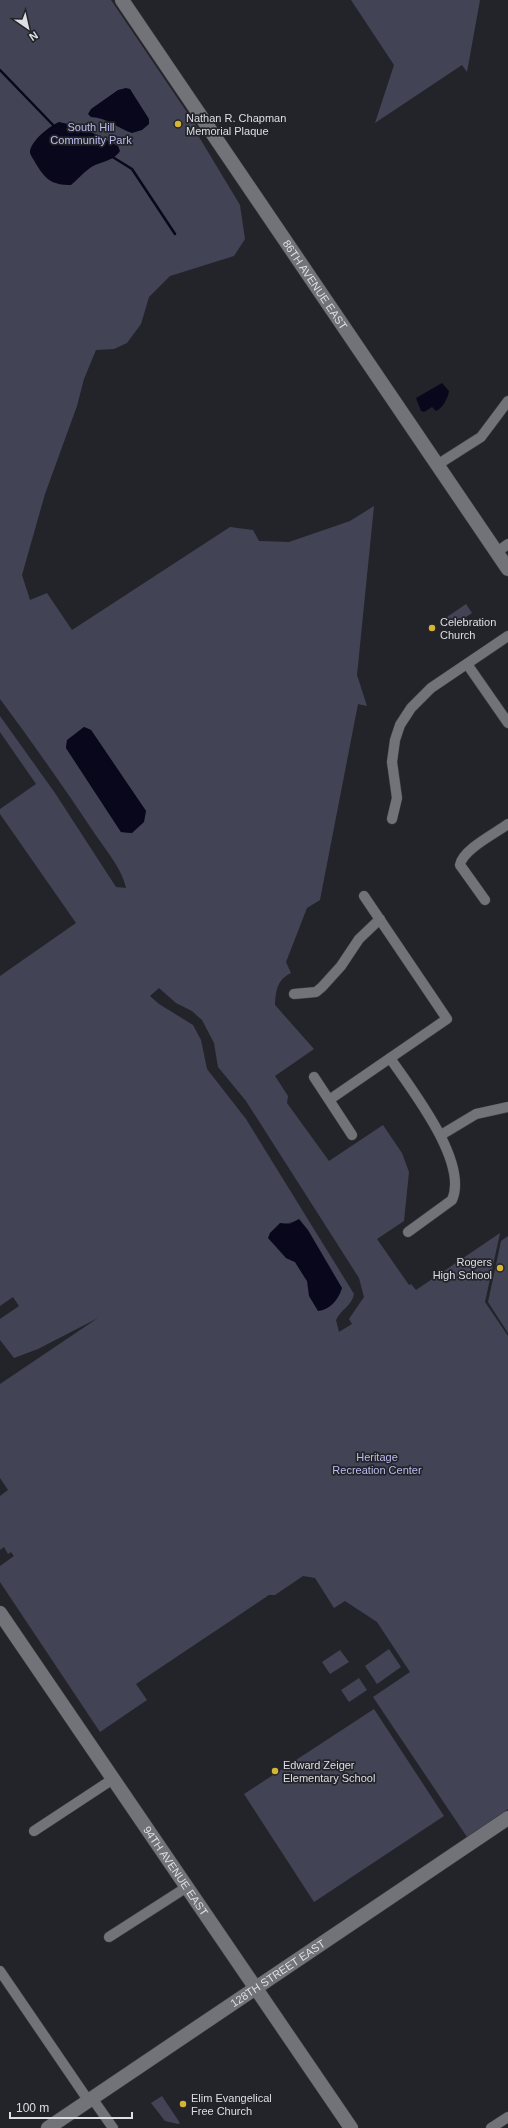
<svg xmlns="http://www.w3.org/2000/svg" width="508" height="2128" viewBox="0 0 508 2128" font-family="Arial,sans-serif">
  <style>
    .green { fill: #434356; fill-rule: evenodd }
    .water { fill: #09071c }
    .lines { fill: none; stroke-linecap: round; stroke-linejoin: round }
    .stream { stroke: #09071c; stroke-width: 2.5 }
    .street-casing { stroke: #3f3f44; stroke-width: 11 }
    .secondary-casing { stroke: #3f3f44; stroke-width: 15 }
    .street { stroke: #727279; stroke-width: 10 }
    .secondary { stroke: #727279; stroke-width: 14 }
    .poi-dot { fill: #d6b534; stroke: #23242a; stroke-width: 1.5 }
    .labels { text-anchor: middle; stroke-width: 3.5; stroke-linejoin: round; paint-order: stroke }
    .poi-label { font-size: 11px; fill: #dedfe3; stroke: #23242a; text-anchor: start }
    .park-label { font-size: 11px; fill: #bbbcf0; stroke: #23242a }
    .street-label { font-size: 11px; fill: #dedfe3; stroke: #23242a }
  </style>
  <rect width="100%" height="100%" fill="#23242a"/>
  <path class="green" d="M0 0H111L201 133 199 137 240 205 245 239 234 256 170 276 149 297 141 324 127 343 114 349 96 350 84 379 77 406 45 494 22 575 30 600 47 593 72 630 230 527 253 530 259 541 289 542 350 521 374 506 357 675 367 706 358 704 320 900 307 908 286 962 291 973C277 980 276 990 275 1005L314 1049 275 1076 288 1096 287 1103 329 1161 383 1125 402 1153 409 1172 404 1221 377 1239 409 1285 411 1284 416 1290 500 1233 485 1302 508 1336V1809L467 1837 373 1697 410 1672 377 1622 345 1601 334 1608 315 1578 303 1576 275 1595H269L136 1684 147 1700 100 1732 0 1582V1566L14 1556 11 1552 8 1554 4 1547 0 1550V1496L8 1490 0 1478V1384L98 1318 38 1349 14 1358 0 1340V1319L19 1306 13 1297 0 1306V976L76 923 0 814V809L36 784 0 732V716L55 793 116 887 126 888C122 868 104 848 93 831 63 786 32 742 0 699ZM84 727 91 730 146 811 132 833 121 832 66 748 67 741ZM159 988 176 1003 192 1011 202 1020 214 1043 218 1067 246 1101 359 1278 364 1297 349 1319 352 1324 339 1332 336 1320C341 1309 352 1306 354 1294L246 1119 207 1069 201 1040 193 1025 159 1004 150 996ZM299 1220 309 1296 307 1281 295 1262 286 1258 270 1233 278 1226Z
    M351 0H480L467 72 462 65 375 123 394 65Z
    M466 604 472 613 453 626 447 617Z
    M508 1236V1333L488 1302 501 1241Z
    M389 1649 401 1667 377 1684 365 1666Z
    M340 1650 349 1662 330 1674 322 1662Z
    M359 1678 367 1690 349 1702 341 1690Z
    M374 1709 444 1816 314 1902 244 1794Z
    M162 2096 180 2123 178 2124 165 2121 151 2103Z"/>
  <path class="water" d="M126 88 130 89 149 119V124L142 130 132 133C117 128 108 118 91 117L88 114 91 109 118 90Z
    M59 122 81 127 118 146 120 151C113 162 100 161 90 168 83 173 77 180 71 185 52 185 46 180 36 164 34 160 31 156 30 153 29 142 51 125 59 122Z
    M442 383 449 391C448 398 443 408 436 411L432 407 424 412 421 411 416 398Z
    M84 727 91 730 146 811 144 822 132 833 121 832 66 748 67 740Z
    M299 1219 308 1230 342 1288C339 1299 330 1310 318 1311L309 1296 307 1281 295 1262 286 1258 268 1238 270 1233 280 1223 290 1224Z"/>
  <g class="lines">
    <path class="stream" d="M0 70 54 126
      M111 156 132 169 175 234"/>
    <defs>
      <path id="street" d="M437 465 481 437 508 401
        M497 552 508 544
        M467 664 508 723
        M392 819 397 798 392 762 395 740 400 725 411 708 431 688 508 636
        M485 900 460 865C462 850 496 833 508 824
        M294 994 316 992 322 987 341 966 359 939 380 919
        M390 1058C411 1089 469 1162 452 1200L408 1232
        M314 1077 352 1135
        M329 1100 447 1019 364 896
        M441 1135 476 1114 508 1107
        M34 1831 113 1779
        M109 1937 187 1887
        M0 1971 88 2100
        M92 2098 113 2128
        M491 2128 508 2117"/>
      <g id="secondary">
        <path id="s1" d="M122 0 508 569"/>
        <path id="s2" d="M0 1613 351 2128"/>
        <path id="s3" d="M48 2128 508 1818"/>
      </g>
    </defs>
    <use href="#street" class="street-casing"/>
    <use href="#secondary" class="secondary-casing"/>
    <use href="#street" class="street"/>
    <use href="#secondary" class="secondary"/>
  </g>
  <g class="poi-dot">
    <circle cx="178" cy="124" r="4"/>
    <circle cx="432" cy="628" r="4"/>
    <circle cx="500" cy="1268" r="4"/>
    <circle cx="275" cy="1771" r="4"/>
    <circle cx="183" cy="2104" r="4"/>
  </g>
  <g class="labels">
    <g class="poi-label">
      <text x="186" y="122">Nathan R. Chapman<tspan x="186" dy="13">Memorial Plaque</tspan></text>
      <text x="440" y="626">Celebration<tspan x="440" dy="13">Church</tspan></text>
      <text x="492" y="1266" text-anchor="end">Rogers<tspan x="492" dy="13">High School</tspan></text>
      <text x="283" y="1769">Edward Zeiger<tspan x="283" dy="13">Elementary School</tspan></text>
      <text x="191" y="2102">Elim Evangelical<tspan x="191" dy="13">Free Church</tspan></text>
    </g>
    <g class="park-label">
      <text x="91" y="131">South Hill<tspan x="91" dy="13">Community Park</tspan></text>
      <text x="377" y="1461">Heritage<tspan x="377" dy="13">Recreation Center</tspan></text>
    </g>
    <g class="street-label">
      <text dy="4" stroke="none"><textPath href="#s1" startOffset="344">86TH AVENUE EAST</textPath></text>
      <text dy="4" stroke="none"><textPath href="#s2" startOffset="312">94TH AVENUE EAST</textPath></text>
      <text dy="4" stroke="none"><textPath href="#s3" startOffset="277">128TH STREET EAST</textPath></text>
    </g>
  </g>
  <g transform="translate(28 28) rotate(146)" stroke="#23242a" stroke-width="3" paint-order="stroke">
  <path d="M0-3L7 15L0 10L-7 15Z" fill="#dedfe3"/>
  <text y="-6" font-size="11" font-weight="bold" text-anchor="middle" fill="#dedfe3">N</text>
  </g>
  <path d="M10 2112v6h122v-6" fill="none" stroke="#dedfe3" stroke-width="2"/>
  <text x="16" y="2112" font-size="12" fill="#dedfe3" stroke="#23242a" stroke-width="3" paint-order="stroke">100 m</text>
</svg>
